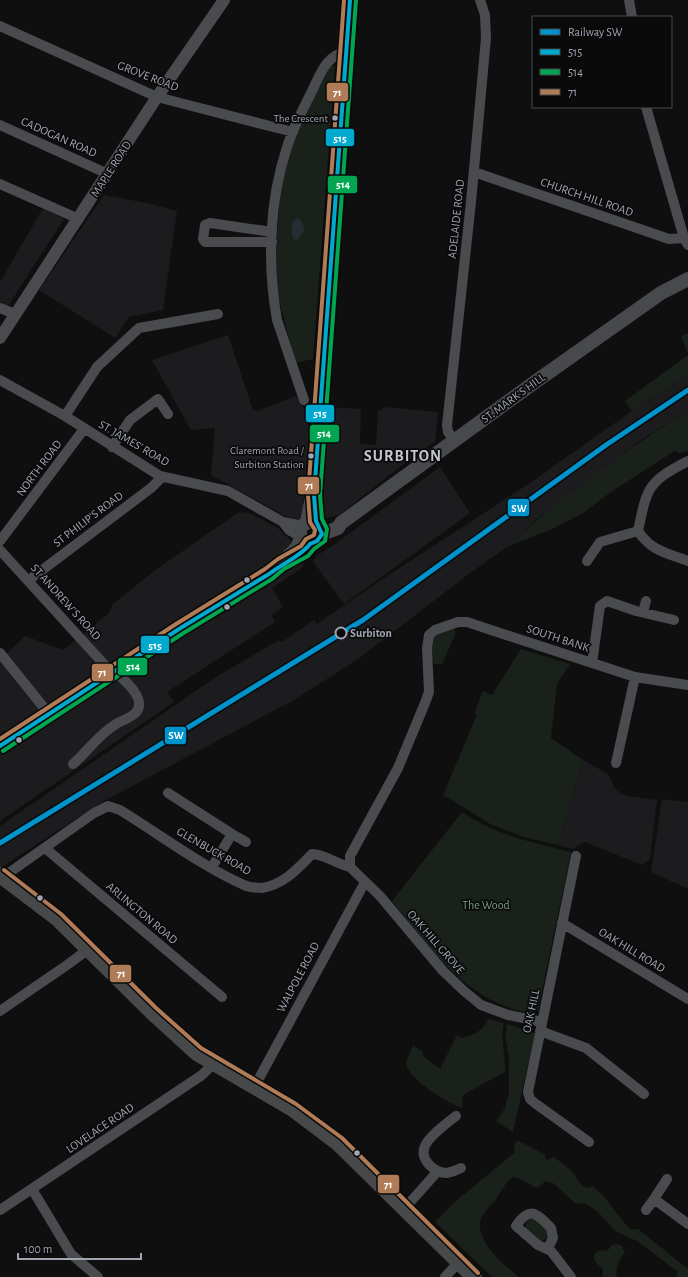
<svg xmlns="http://www.w3.org/2000/svg" width="688" height="1277" viewBox="0 0 688 1277" font-family="'Alegreya Sans',sans-serif">
  <style>
    .built { fill: #1c1c1e }
    .green { fill: #1a201a }
    .water { fill: #262c32 }
    .lines { fill: none; stroke-linecap: round; stroke-linejoin: round }
    .minor { stroke: #4a4b4f; stroke-width: 10 }
    .tertiary { stroke: #4a4b4f; stroke-width: 12 }
    .secondary { stroke: #48494c; stroke-width: 14 }
    .primary { stroke: #46484a; stroke-width: 16 }
    .bus-1-casing { stroke: #0a0a0b; stroke-width: 7 }
    .bus-2-casing { stroke: #0a0a0b; stroke-width: 7 }
    .bus-3-casing { stroke: #0a0a0b; stroke-width: 7 }
    .bus-1 { stroke: #00a9ce; stroke-width: 4 }
    .bus-2 { stroke: #00a651; stroke-width: 4 }
    .bus-3 { stroke: #b07c57; stroke-width: 4 }
    .rail-1-casing { stroke: #0a0a0b; stroke-width: 8 }
    .rail-1 { stroke: #0092cb; stroke-width: 5 }
    .bus-dot { fill: #a0a5b1; stroke: #0a0a0b; stroke-width: 1.5 }
    .stop-dot { fill: #0a0a0b; stroke: #a0a5b1; stroke-width: 2 }
    .labels { text-anchor: middle; stroke-width: 3.5; stroke-linejoin: round; paint-order: stroke }
    .bus-label { font-size: 11px; fill: #a0a5b1; stroke: #0a0a0b; text-anchor: end }
    .street-label { font-size: 12px; fill: #a0a5b1; stroke: #0a0a0b }
    .stop-label { font-size: 12px; font-weight: bold; fill: #a0a5b1; stroke: #0a0a0b; text-anchor: start }
    .park-label { font-size: 12px; fill: #789c7b; stroke: #0a0a0b }
    .district-label { font-size: 16px; font-weight: bold; letter-spacing: 1px; fill: #c1c4cd; stroke: #0a0a0b }
    .line-badge { stroke: #0a0a0b; stroke-width: 1.5 }
    .badge-label { font-size: 11px; text-anchor: middle; font-weight: bold; fill: #fff }
  </style>
  <rect width="100%" height="100%" fill="#0f0f10"/>
  <path class="built" d="M104 195 147 203 177 211 163 310 129 317 115 338 39 290Z
    M43 208 64 219 8 306 0 302V282Z
    M228 335 253 410 257 411 296 396 307 413 309 430 302 518 299 520 294 521 211 475 215 428 191 430 152 360Z
    M688 376V410L638 442 537 519 507 547 466 576 361 657 296 699 102 802 0 868V826L216 677 279 640 282 642 314 620 317 624 378 582 524 487 632 411Z
    M328 407 361 409 360 444 376 445 378 411 385 407 438 412 435 442 419 452 339 515 325 518 322 515Z
    M440 467 470 513 344 604 313 561 318 555 335 544Z
    M239 512 249 513 278 528 291 541 304 565 300 569 272 588 283 607 271 615 275 622 167 692 174 702 0 821V660L25 636 63 650 109 613 112 605 154 571Z
    M583 760 608 774 615 789 620 793 626 796 657 800 650 859 642 865 585 842 572 849 558 845Z
    M662 799 688 802V889L651 872Z"/>
  <path class="green" d="M331 65 335 67 313 359 295 363 278 295 275 259 282 169 303 113Z
    M688 333V353L681 336Z
    M688 355V376L632 411 625 401Z
    M688 410V451L678 453 676 450 611 492 583 513 552 529 507 547C562 495 625 451 688 410Z
    M453 628 456 633 442 664H434C430 640 428 635 453 628Z
    M521 649 570 664 557 684 551 738 583 760 558 845 524 837 492 825 443 795 477 715 474 714 483 691 492 695Z
    M462 812C501 837 528 841 571 852L538 1010 533 1014C465 1002 432 950 392 901Z
    M488 1019 504 1023C500 1039 506 1056 505 1072L463 1095 462 1108C449 1104 409 1079 407 1066 405 1059 411 1052 413 1045L423 1052V1056L440 1069 457 1035 462 1038C475 1034 482 1032 488 1019Z
    M507 1024 535 1033 513 1132 496 1121 505 1108 509 1092V1057L505 1036Z
    M519 1141 544 1154 547 1160 554 1157C560 1162 567 1166 572 1172 579 1178 576 1182 587 1188L592 1186C609 1198 616 1215 630 1229H638L688 1269V1277H675L678 1272 637 1241 615 1231 598 1212 585 1203 576 1204 553 1183 545 1181 538 1188C528 1185 522 1178 513 1177 504 1184 501 1192 495 1201 489 1207 480 1215 480 1224 479 1244 505 1266 519 1277H492L435 1222 457 1200 514 1153 515 1142Z
    M533 1218 546 1227 548 1236 543 1241H538L525 1229 527 1221Z
    M617 1244 622 1246 625 1252C619 1260 615 1267 617 1277H602L603 1270C599 1263 593 1263 594 1254L599 1251 608 1250 612 1245Z"/>
  <path class="water" d="M296 218 301 220 305 230 297 240 293 239C291 231 290 224 296 218Z"/>
  <g class="lines">
    <path class="minor" d="M629 0 632 17
      M0 26 157 97 293 132
      M646 107 684 238 688 245
      M0 125 108 174
      M474 172 669 239 684 238
      M0 184 79 219
      M272 232 210 223 205 225 203 239 205 242H272
      M0 308 15 314
      M0 380 65 416 160 476 228 491 283 522 302 526
      M304 400 277 320C267 263 269 202 287 147 293 128 303 109 312 91 320 75 326 55 346 52
      M65 416 97 367 139 328 218 314
      M455 440 448 432 447 425 471 202 486 38 485 15 480 0
      M112 447 130 420 158 399 168 414
      M688 461C647 482 647 488 638 531 651 551 667 553 688 561
      M283 522 289 530 300 536
      M0 541 84 429
      M0 550 112 673
      M587 561 600 542 638 531
      M29 580 151 488 159 480 160 476
      M643 612 646 601
      M0 653 49 714
      M592 663 600 606 607 601 636 611 674 620
      M616 763 635 677
      M73 764C88 751 98 735 116 724 124 719 138 716 139 706 141 693 122 679 115 671
      M168 793 232 834 212 867
      M232 834 246 842
      M45 848 222 997
      M576 856 528 1092 530 1099 536 1104 589 1142
      M350 867 380 896 443 971 464 991 481 1005 508 1015 542 1022
      M3 877 94 813 108 806 120 810C159 834 203 867 244 885 250 888 256 888 262 888 285 884 297 869 312 854 324 854 337 864 350 867V856L398 768 425 703 429 692 427 648 429 635 435 630 458 622H467L488 629 635 677 688 685
      M562 923 688 999
      M0 1011 67 965 90 948
      M540 1031 586 1048 644 1094
      M255 1086 365 882
      M456 1116C447 1123 429 1136 425 1146 419 1159 434 1173 447 1173 452 1172 457 1170 461 1168
      M667 1179 654 1199 688 1224
      M32 1189 71 1254 98 1277
      M404 1209 438 1171
      M0 1210 202 1075 213 1064
      M646 1210 654 1199
      M548 1248 553 1238 551 1228C537 1214 530 1205 516 1226L538 1245 551 1251 571 1277
      M445 1277 458 1263"/>
    <path class="tertiary" d="M0 338 157 97 224 0"/>
    <path class="secondary" d="M307 522 314 487 350 0
      M300 533a11 11 0 1 1 22 0a11 11 0 1 1-22 0Z
      M322 534 338 528 341 523 535 382 661 293 688 279
      M0 746 179 629 269 574 293 552 298 546 301 537"/>
    <path class="primary" d="M0 875 57 918 152 1012 197 1053 293 1109 338 1143 474 1277"/>
    <defs>
      <path id="bus-1" d="M310 544 317 541 322 534 316 521 314 495 350 0
        M0 746 179 629 269 574C282 564 301 556 310 544"/>
      <path id="bus-2" d="M3 751 182 634 272 579 284 569 308 556 314 549 325 541 327 529 322 519 320 495 356 0"/>
      <path id="bus-3" d="M0 739 176 624 265 569 278 559 301 546 306 539 314 535 315 530 310 522 308 495 344 0
        M4 870 61 914 156 1008 201 1048 296 1104 342 1138 478 1273"/>
    </defs>
    <use href="#bus-1" class="bus-1-casing"/>
    <use href="#bus-2" class="bus-2-casing"/>
    <use href="#bus-3" class="bus-3-casing"/>
    <use href="#bus-1" class="bus-1"/>
    <use href="#bus-2" class="bus-2"/>
    <use href="#bus-3" class="bus-3"/>
    <defs>
      <path id="rail-1" d="M0 843 363 620 606 445 688 390"/>
    </defs>
    <use href="#rail-1" class="rail-1-casing"/>
    <use href="#rail-1" class="rail-1"/>
  </g>
  <g class="bus-dot">
    <circle cx="335" cy="118" r="3.5"/>
    <circle cx="311" cy="456" r="3.5"/>
    <circle cx="247" cy="580" r="3.5"/>
    <circle cx="227" cy="607" r="3.5"/>
    <circle cx="19" cy="740" r="3.5"/>
    <circle cx="40" cy="898" r="3.5"/>
    <circle cx="357" cy="1153" r="3.5"/>
  </g>
  <circle class="stop-dot" cx="341" cy="633" r="5.5"/>
  <g class="labels">
    <g class="bus-label">
      <text x="328" y="122">The Crescent</text>
      <text x="304" y="454">Claremont Road /<tspan x="304" dy="14">Surbiton Station</tspan></text>
    </g>
    <g class="street-label">
      <text transform="translate(148 76) rotate(21)" y="4">GROVE ROAD</text>
      <text transform="translate(59 137) rotate(24)" y="4">CADOGAN ROAD</text>
      <text transform="translate(111 169) rotate(-57)" y="4">MAPLE ROAD</text>
      <text transform="translate(587 197) rotate(19)" y="4">CHURCH HILL ROAD</text>
      <text transform="translate(456 219) rotate(-84)" y="4">ADELAIDE ROAD</text>
      <text transform="translate(513 398) rotate(-36)" y="4">ST. MARK'S HILL</text>
      <text transform="translate(134 443) rotate(30)" y="4">ST. JAMES' ROAD</text>
      <text transform="translate(39 468) rotate(-53)" y="4">NORTH ROAD</text>
      <text transform="translate(88 519) rotate(-37)" y="4">ST PHILIP'S ROAD</text>
      <text transform="translate(66 602) rotate(48)" y="4">ST ANDREW'S ROAD</text>
      <text transform="translate(558 638) rotate(18)" y="4">SOUTH BANK</text>
      <text transform="translate(214 851) rotate(30)" y="4">GLENBUCK ROAD</text>
      <text transform="translate(142 913) rotate(40)" y="4">ARLINGTON ROAD</text>
      <text transform="translate(436 942) rotate(49)" y="4">OAK HILL GROVE</text>
      <text transform="translate(632 950) rotate(31)" y="4">OAK HILL ROAD</text>
      <text transform="translate(298 977) rotate(-62)" y="4">WALPOLE ROAD</text>
      <text transform="translate(531 1011) rotate(-78)" y="4">OAK HILL</text>
      <text transform="translate(100 1128) rotate(-34)" y="4">LOVELACE ROAD</text>
    </g>
    <g class="stop-label">
      <text x="350" y="637">Surbiton</text>
    </g>
    <g class="park-label">
      <text x="486" y="909">The Wood</text>
    </g>
    <g class="district-label">
      <text x="403" y="461">SURBITON</text>
    </g>
  </g>
  <g class="line-badge">
    <rect x="326" y="82" width="23" height="20" rx="4" fill="#b07c57"/>
    <rect x="325" y="128" width="30" height="19" rx="4" fill="#00a9ce"/>
    <rect x="327" y="175" width="31" height="19" rx="4" fill="#00a651"/>
    <rect x="305" y="404" width="30" height="19" rx="4" fill="#00a9ce"/>
    <rect x="309" y="424" width="31" height="19" rx="4" fill="#00a651"/>
    <rect x="297" y="476" width="23" height="19" rx="4" fill="#b07c57"/>
    <rect x="507" y="498" width="23" height="19" rx="4" fill="#0092cb"/>
    <rect x="140" y="635" width="30" height="19" rx="4" fill="#00a9ce"/>
    <rect x="117" y="657" width="31" height="19" rx="4" fill="#00a651"/>
    <rect x="91" y="663" width="23" height="19" rx="4" fill="#b07c57"/>
    <rect x="164" y="726" width="23" height="19" rx="4" fill="#0092cb"/>
    <rect x="109" y="964" width="23" height="19" rx="4" fill="#b07c57"/>
    <rect x="377" y="1174" width="23" height="20" rx="4" fill="#b07c57"/>
  </g>
  <g class="badge-label">
    <text x="337" y="96">71</text>
    <text x="340" y="142">515</text>
    <text x="343" y="188">514</text>
    <text x="320" y="417">515</text>
    <text x="324" y="437">514</text>
    <text x="309" y="489">71</text>
    <text x="519" y="512">SW</text>
    <text x="155" y="649">515</text>
    <text x="133" y="670">514</text>
    <text x="102" y="676">71</text>
    <text x="176" y="739">SW</text>
    <text x="121" y="977">71</text>
    <text x="388" y="1188">71</text>
  </g>
  <rect x="532" y="16" width="140" height="92" fill="#0a0a0b" stroke="#46484d"/>
  <rect x="540" y="29" width="20" height="6" fill="#0092cb" stroke="#46484d"/>
  <text x="568" y="36" font-size="12" fill="#a0a5b1">Railway SW</text>
  <rect x="540" y="49" width="20" height="6" fill="#00a9ce" stroke="#46484d"/>
  <text x="568" y="56" font-size="12" fill="#a0a5b1">515</text>
  <rect x="540" y="69" width="20" height="6" fill="#00a651" stroke="#46484d"/>
  <text x="568" y="76" font-size="12" fill="#a0a5b1">514</text>
  <rect x="540" y="89" width="20" height="6" fill="#b07c57" stroke="#46484d"/>
  <text x="568" y="96" font-size="12" fill="#a0a5b1">71</text>
  <path d="M18 1253v6h123v-6" fill="none" stroke="#a0a5b1" stroke-width="2"/>
  <text x="24" y="1253" font-size="12" fill="#a0a5b1" stroke="#0a0a0b" stroke-width="3" paint-order="stroke">100 m</text>
</svg>
